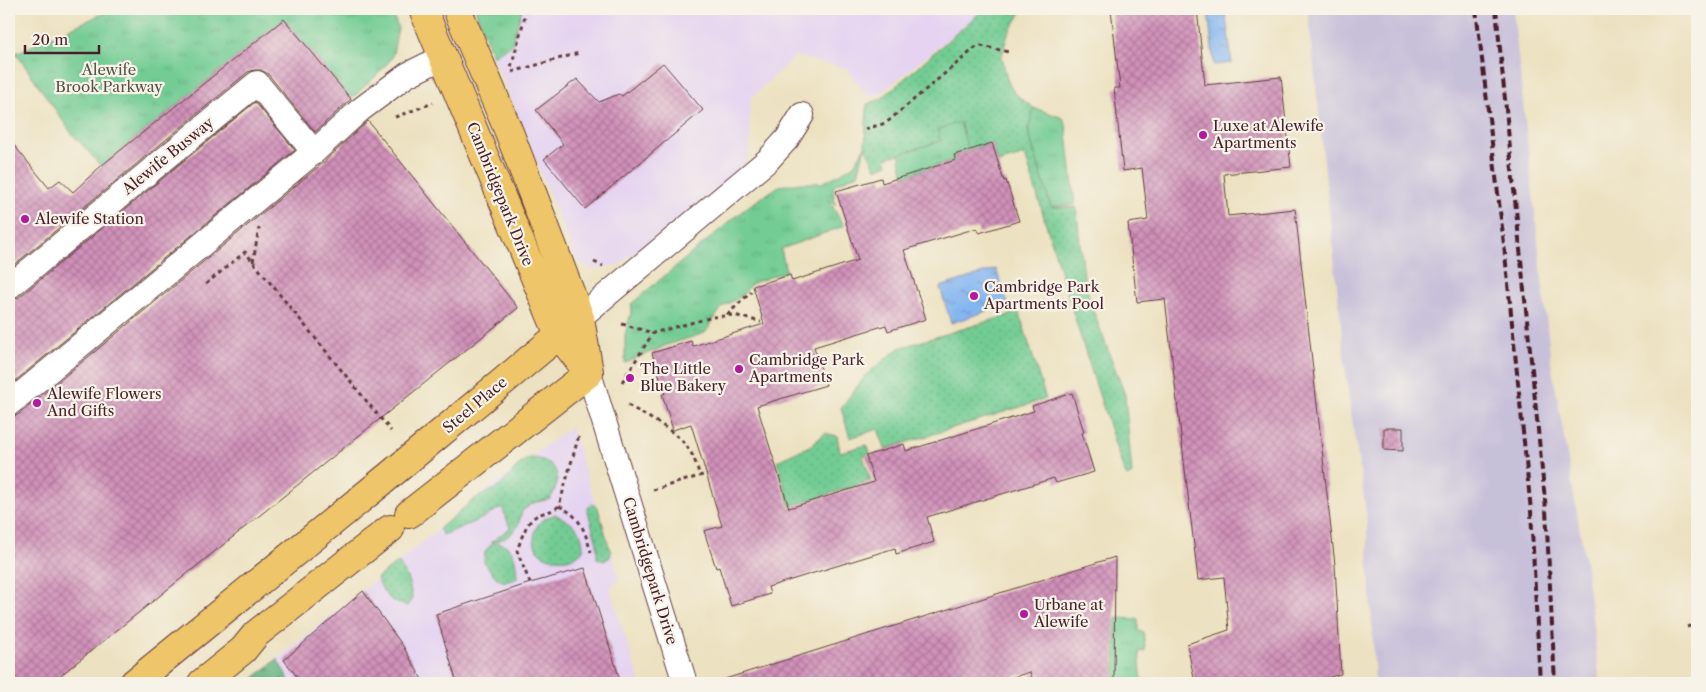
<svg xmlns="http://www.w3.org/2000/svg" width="1706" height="692" viewBox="0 0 1706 692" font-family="'Libre Caslon Text',serif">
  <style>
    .built { fill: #e5d3f1 }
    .railway { fill: #c7c0d9 }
    .grass { fill: url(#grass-dots); stroke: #5e765f }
    .forest { fill: url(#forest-firs); stroke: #546854 }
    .park { fill: url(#park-tufts); stroke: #5e765f }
    .water { fill: url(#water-ripples); stroke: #686a8e }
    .building { fill: url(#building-cross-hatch) }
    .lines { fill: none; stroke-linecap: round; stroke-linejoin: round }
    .minor-casing { stroke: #623c41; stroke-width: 26 }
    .major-casing { stroke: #623c41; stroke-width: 30 }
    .path { stroke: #623c41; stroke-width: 3; stroke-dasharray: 4 4; stroke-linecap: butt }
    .minor { stroke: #fff; stroke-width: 24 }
    .major { stroke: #eec569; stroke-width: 28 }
    .rail { stroke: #4a1f2b; stroke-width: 4; stroke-dasharray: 8 4; stroke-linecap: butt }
    .poi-dot { fill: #b5179e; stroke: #f7f3e8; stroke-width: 2 }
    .labels { text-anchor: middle; stroke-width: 4.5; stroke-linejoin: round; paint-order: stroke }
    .park-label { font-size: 15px; fill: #56534a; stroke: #f7f3e8 }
    .poi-label { font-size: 15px; fill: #4a1f2b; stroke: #f7f3e8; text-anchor: start }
    .street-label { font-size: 15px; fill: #4a1f2b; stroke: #f7f3e8 }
  </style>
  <defs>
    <pattern id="grass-dots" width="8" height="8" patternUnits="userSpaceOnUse" patternTransform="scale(1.25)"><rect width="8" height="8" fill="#72cc93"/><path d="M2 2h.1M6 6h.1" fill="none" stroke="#64af7f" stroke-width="1.8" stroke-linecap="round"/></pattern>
    <pattern id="forest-firs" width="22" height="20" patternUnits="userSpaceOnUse" patternTransform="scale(1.25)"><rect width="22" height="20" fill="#5db07d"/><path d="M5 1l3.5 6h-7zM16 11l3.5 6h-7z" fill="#4f8f67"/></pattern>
    <pattern id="park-tufts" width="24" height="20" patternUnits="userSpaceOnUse" patternTransform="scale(1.25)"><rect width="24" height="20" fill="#72cc93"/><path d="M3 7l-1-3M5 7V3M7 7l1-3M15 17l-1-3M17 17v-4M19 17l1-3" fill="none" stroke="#64af7f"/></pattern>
    <pattern id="water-ripples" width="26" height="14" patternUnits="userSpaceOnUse" patternTransform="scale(1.25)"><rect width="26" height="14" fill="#85b6f1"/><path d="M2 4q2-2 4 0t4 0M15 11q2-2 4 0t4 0" fill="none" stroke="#6f93c3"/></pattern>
    <pattern id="building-cross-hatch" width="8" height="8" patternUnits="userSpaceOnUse" patternTransform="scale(1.25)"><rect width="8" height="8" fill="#d191ba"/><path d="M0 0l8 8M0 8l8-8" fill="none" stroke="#ac7697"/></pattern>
  </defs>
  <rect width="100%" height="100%" fill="#f7f3e8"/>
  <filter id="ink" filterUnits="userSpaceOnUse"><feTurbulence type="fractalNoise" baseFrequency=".02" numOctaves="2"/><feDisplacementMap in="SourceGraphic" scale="10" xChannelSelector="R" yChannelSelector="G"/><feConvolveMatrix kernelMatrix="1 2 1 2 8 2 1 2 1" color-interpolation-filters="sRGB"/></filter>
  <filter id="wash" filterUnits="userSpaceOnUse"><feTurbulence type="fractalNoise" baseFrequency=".0096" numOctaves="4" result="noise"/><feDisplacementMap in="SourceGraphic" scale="20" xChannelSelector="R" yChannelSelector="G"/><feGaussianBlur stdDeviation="1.12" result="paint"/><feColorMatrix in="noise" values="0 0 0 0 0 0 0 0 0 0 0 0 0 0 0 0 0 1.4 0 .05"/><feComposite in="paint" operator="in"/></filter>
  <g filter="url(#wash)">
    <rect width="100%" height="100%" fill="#ece1c0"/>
    <path class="built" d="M522 9H985L881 93 869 98 846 68 795 56 750 99V138L748 157 740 171 620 264 594 270 577 261 493 56 512 44Z
      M571 427 619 578 610 589 640 683H291L277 659 419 545 473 500Z"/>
    <path class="railway" d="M1308 9H1513L1551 362 1585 560 1600 683H1375L1366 511 1348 392Z"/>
    <path class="grass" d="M984 9H1023L1008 34 1001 58 1003 60C1007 87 1012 93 1034 108L1028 131 1051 207H1076L1084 277 1090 302 1125 395 1132 474 1127 477 1123 469 1079 332 1025 155 998 163 992 143 968 150 960 123 941 141 886 158 888 164 876 169 865 147 867 104 881 99Z
      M1019 312 1046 399 885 449 878 429 850 438 841 408 866 375 899 348Z
      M825 433 837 436 840 452 867 445 870 453 863 456 871 481 790 506 777 461 812 445Z
      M529 458C557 458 564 477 550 499L533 503 522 511C518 532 510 538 490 543L510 528 502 507 483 518 443 535 439 529 473 500 500 486 520 464Z
      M592 504 598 508 611 553 610 557 604 561 597 558V544L587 508Z
      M555 514C573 524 583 527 583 550 575 562 551 562 540 553 531 545 533 529 541 521 545 518 551 516 555 514Z
      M496 543C515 544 516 561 517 578 500 588 494 575 484 562 484 553 486 546 496 543Z
      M398 562C407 574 411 586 412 599L407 606C388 601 385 595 377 578Z"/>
    <path class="forest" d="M277 659 291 683H248Z"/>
    <path class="park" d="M113 9H391L398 28 392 58 378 74 351 99 284 19 101 166 70 131 16 53Z
      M475 9H522L512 44 493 56Z
      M1034 108 1063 118 1066 125 1075 204 1051 207 1028 131Z
      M960 122 968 150 954 155 956 160 904 176 899 154 941 141 937 130Z
      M865 147 858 174 838 183 833 188 835 205 828 199 844 226 781 249 786 271 751 284 742 296 722 307 705 333 667 345 625 363V335L632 309 631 304 746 208 779 186 801 183H822L840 174 854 165Z
      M1116 618 1138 619V631L1144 632 1145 651 1139 652 1142 682 1115 683Z"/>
    <path class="water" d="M1225 9 1232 63 1214 65 1208 11Z
      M996 269 1008 304 951 323 940 287Z"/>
    <g id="blocks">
      <path class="building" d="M1111 9H1197L1205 85 1281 77 1291 167 1224 174 1228 216 1295 209 1335 565 1341 674 1309 683H1195L1187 644 1229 630 1224 577 1198 580 1165 299 1137 302 1128 223 1148 220 1142 168 1123 171 1114 88H1120Z
        M284 19 351 99 315 132 268 74 261 70H254L248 72 9 269V139L49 188 60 180 73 192 101 166Z
        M663 63 703 110 585 209 544 159 563 144 536 110 577 79 599 102 619 94 622 96Z
        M255 102 295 150 9 386V300L18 298Z
        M368 121 518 308 51 683H9V417L18 415 323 163Z
        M992 143 1004 181 1006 180 1019 221 979 233 977 228 904 250 926 319 888 331 886 325 814 347 826 385 757 406 789 508 874 482 866 456 904 444 906 451 1034 411 1032 406 1072 393 1084 432 1082 433 1094 472 1056 483 1054 478 927 517 934 542 896 554 895 548 768 587 770 594 731 606 719 567 716 568 704 531 722 526 691 424 673 430 662 394H665L652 353 691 341 693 346 764 324 753 286 790 275 792 281 858 260 836 191 881 178 882 183 956 160 954 155Z
        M1384 428H1403V451L1384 450Z
        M1115 557 1114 683H1033L1030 672 994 683H726L725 679Z
        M585 568 621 683H457L436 614 530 583Z
        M363 591 403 646 424 683H302L284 660Z"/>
    </g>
  </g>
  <g filter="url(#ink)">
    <use href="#blocks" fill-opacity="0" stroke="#623c41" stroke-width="1"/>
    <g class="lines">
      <defs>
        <path id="minor" d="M9 287 257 83 314 152
          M566 329 768 160 787 139 802 115
          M589 373 685 683
          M9 404 314 152 360 110 407 75 443 57"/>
        <path id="major" d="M423 9 559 335 589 373
          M457 9 509 132 580 318 589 372
          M409 514 589 373
          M134 683 384 480 559 335
          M202 683 243 650 256 634 390 529"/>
      </defs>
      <use href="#minor" class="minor-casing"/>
      <use href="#major" class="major-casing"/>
      <path class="path" d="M511 67 527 9
        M512 72 579 53
        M395 117 433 103
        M865 129 886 123 975 48 981 46 1009 52
        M253 262 259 228
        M594 262 603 266
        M206 284 245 252 391 431
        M727 315 751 292
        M622 324 653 333
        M622 382 653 333 713 317 734 315 761 322
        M628 405C646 417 676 430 688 448 694 456 697 467 700 476
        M653 490 706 474
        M559 506C581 517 584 529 591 552
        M530 583 517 551C522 537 526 520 540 514 547 512 553 511 559 506L579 435
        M1687 627 1697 624"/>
      <use href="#minor" class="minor"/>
      <use href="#major" class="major"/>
      <path class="rail" d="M1476 9 1504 244 1531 511 1540 683
        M1496 9 1546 510 1555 683"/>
    </g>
  </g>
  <g class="poi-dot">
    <circle cx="1203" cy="135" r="5"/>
    <circle cx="25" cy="219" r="5"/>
    <circle cx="974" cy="296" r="5"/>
    <circle cx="739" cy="369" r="5"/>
    <circle cx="630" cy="378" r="5"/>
    <circle cx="37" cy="403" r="5"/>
    <circle cx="1024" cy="614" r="5"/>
  </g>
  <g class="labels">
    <g class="park-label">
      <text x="109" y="75">Alewife<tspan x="109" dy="17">Brook Parkway</tspan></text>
    </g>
    <g class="poi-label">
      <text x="1213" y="131">Luxe at Alewife<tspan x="1213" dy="17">Apartments</tspan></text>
      <text x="35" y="224">Alewife Station</text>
      <text x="984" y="292">Cambridge Park<tspan x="984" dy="17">Apartments Pool</tspan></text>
      <text x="749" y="365">Cambridge Park<tspan x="749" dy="17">Apartments</tspan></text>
      <text x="640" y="374">The Little<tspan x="640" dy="17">Blue Bakery</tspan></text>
      <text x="47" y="399">Alewife Flowers<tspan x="47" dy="17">And Gifts</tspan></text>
      <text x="1034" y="610">Urbane at<tspan x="1034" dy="17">Alewife</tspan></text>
    </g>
    <g class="street-label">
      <text transform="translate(168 156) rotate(-39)" y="5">Alewife Busway</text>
      <text transform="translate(500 194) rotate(68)" y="5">Cambridgepark Drive</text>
      <text transform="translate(475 405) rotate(-40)" y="5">Steel Place</text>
      <text transform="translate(650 571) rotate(73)" y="5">Cambridgepark Drive</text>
    </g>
  </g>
  <rect width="1706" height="692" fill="none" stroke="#f7f3e8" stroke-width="30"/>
  <path d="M25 45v8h74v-8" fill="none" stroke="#4a1f2b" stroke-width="2.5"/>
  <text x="32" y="45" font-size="15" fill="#4a1f2b" stroke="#f7f3e8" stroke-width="4" paint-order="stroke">20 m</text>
</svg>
